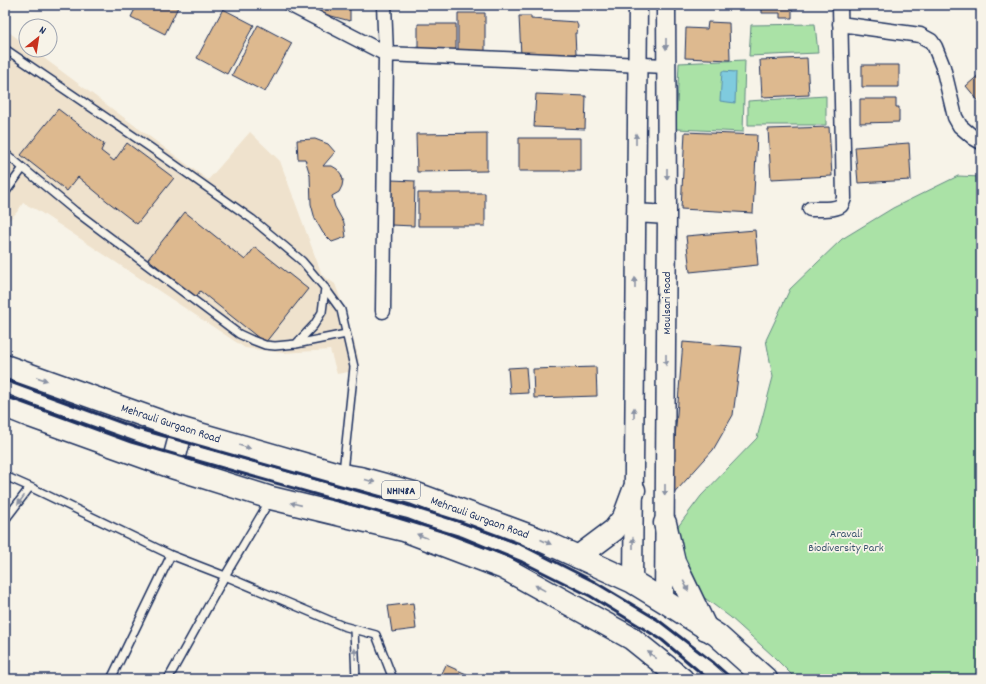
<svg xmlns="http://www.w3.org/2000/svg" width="986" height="684" viewBox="0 0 986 684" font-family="Dekko,sans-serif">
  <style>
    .built { fill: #efe2cd }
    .green { fill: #aae2a6; stroke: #628882 }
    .water { fill: #7fcbde; stroke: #578dab }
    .building { fill: #ddb98f; stroke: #1b2f5e }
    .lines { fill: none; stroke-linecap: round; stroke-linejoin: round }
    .service-casing { stroke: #1b2f5e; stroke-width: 10 }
    .minor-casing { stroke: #1b2f5e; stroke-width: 17 }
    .tertiary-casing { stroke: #1b2f5e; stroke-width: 21 }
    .primary-casing { stroke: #1b2f5e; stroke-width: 25 }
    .trunk-casing { stroke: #1b2f5e; stroke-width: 25 }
    .service { stroke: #f7f3e8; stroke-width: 7 }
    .minor { stroke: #f7f3e8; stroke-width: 14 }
    .tertiary { stroke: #f7f3e8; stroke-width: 18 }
    .primary { stroke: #f7f3e8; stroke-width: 22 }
    .trunk { stroke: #f7f3e8; stroke-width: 22 }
    .rail { stroke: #1b2f5e; stroke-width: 3 }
    .oneway { fill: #8991a3 }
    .labels { text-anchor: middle; stroke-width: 3.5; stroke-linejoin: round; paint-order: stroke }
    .shield { fill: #f7f3e8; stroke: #5d6a87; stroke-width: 1 }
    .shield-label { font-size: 11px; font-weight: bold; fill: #1b2f5e }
    .street-label { font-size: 12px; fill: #1b2f5e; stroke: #f7f3e8 }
    .park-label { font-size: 12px; fill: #38536c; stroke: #f7f3e8 }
  </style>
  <rect width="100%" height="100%" fill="#f7f3e8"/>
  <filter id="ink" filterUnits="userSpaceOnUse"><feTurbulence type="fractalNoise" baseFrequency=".025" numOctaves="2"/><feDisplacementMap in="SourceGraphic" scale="8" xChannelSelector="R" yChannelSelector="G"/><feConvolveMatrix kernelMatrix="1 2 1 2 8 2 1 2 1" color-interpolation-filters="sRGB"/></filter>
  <g filter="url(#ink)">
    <path class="built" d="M5 29 26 45V50H33L208 180 250 132 280 161 322 275 335 284 345 311 358 356 359 370 337 374 330 350 283 353 245 348 37 210 23 203 17 212 5 224Z"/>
    <path class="green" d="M815 24 818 53 749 56 751 25Z
      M745 60 743 132 676 129 679 63Z
      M826 96V125H748V101Z
      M958 176 981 177V679H796L772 655 730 617 694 590 677 528 701 496 757 438 773 377 766 340 790 289 842 239 893 208Z"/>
    <path class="water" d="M722 71 736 72 735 103 720 101Z"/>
    <path class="building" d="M137 5H179L165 34 131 17Z
      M306 5H350V21L324 14Z
      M762 5H792V18H780V13H762Z
      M223 9 254 25 227 74 197 58Z
      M458 13H485V53H458Z
      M519 16H531V19L576 22 578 26 577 33H575L576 54 521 56Z
      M708 22 729 23 730 60 685 58 686 28 707 29Z
      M418 24H456V54H418Z
      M258 25 292 43 265 92 232 75Z
      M807 58 809 95 762 97 760 60Z
      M862 65H899V87H862Z
      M981 73V104L966 86Z
      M536 94 586 96 585 129 534 127Z
      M860 99H896V107H899V122L860 123Z
      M58 109 104 144 101 151 114 161 127 143 174 178 137 224 107 201 78 177 67 191 21 155Z
      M829 127 832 176 771 179 768 129Z
      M685 132 757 135 753 213 681 209Z
      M487 133V171L417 172 416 134Z
      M519 138H581V171H519Z
      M315 139 328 144 335 152 323 166H332L337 169 341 174 343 180 342 186 339 192 332 196 335 207 344 223 346 237 332 242 323 233 315 219 311 204 310 175 305 159H298L297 140Z
      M909 143 911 180 858 183 855 147Z
      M391 180 415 181 414 226 391 225Z
      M418 193H485V226H418Z
      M185 212 245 260 255 247 308 289 265 343 200 291 196 297 148 259Z
      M755 230 758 265 690 272 686 236Z
      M683 342 742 347 733 415 713 450 670 498Z
      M526 367 528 393 510 394 508 368Z
      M596 367 597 396 534 398 533 369Z
      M413 603 416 629 392 632 388 606Z
      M446 665 471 676 469 679H439Z"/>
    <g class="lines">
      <defs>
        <path id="service" d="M5 49 151 148 252 219 302 261 325 288 341 310 354 367 343 472
          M5 153 75 211 239 334 252 340 265 345 275 346 296 344 346 334
          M5 193 23 168
          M296 344 314 325 322 312 325 288
          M5 476 30 487 171 555 225 576 343 626 376 635 393 679
          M5 520 30 487
          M354 629 356 679
          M111 679 171 555
          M168 679 225 576 270 500"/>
        <path id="minor" d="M291 5 386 54 666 66
          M840 24 920 35 931 41 935 47 943 67 955 117 960 126 974 138 981 142
          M810 209C818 209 834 210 840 206 842 205 843 201 844 198L840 5
          M383 311 386 54 384 5"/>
        <path id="tertiary" d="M636 213 667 215
          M633 582 638 5
          M664 601 667 215 666 5"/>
        <path id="primary" d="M665 523 674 562 706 629
          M578 557 614 530 624 517 634 490"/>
        <path id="trunk" d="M5 366 182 429 342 475 360 478 414 493 541 540 633 582 664 601 717 635 766 679
          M5 406 30 416 172 467 271 498 404 530 504 568 631 638 682 679
          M172 467 182 429"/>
      </defs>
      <use href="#service" class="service-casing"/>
      <use href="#minor" class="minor-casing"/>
      <use href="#tertiary" class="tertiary-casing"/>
      <use href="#primary" class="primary-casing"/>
      <use href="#trunk" class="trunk-casing"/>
      <use href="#service" class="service"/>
      <use href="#minor" class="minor"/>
      <use href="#tertiary" class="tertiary"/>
      <use href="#primary" class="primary"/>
      <use href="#trunk" class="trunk"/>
      <path class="rail" d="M5 380 136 428 394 501 461 522 520 544 593 581 658 620 714 663 732 679
        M5 396 131 442 392 516 461 537 522 562 590 596 662 640 708 679"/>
    </g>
    <defs><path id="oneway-solid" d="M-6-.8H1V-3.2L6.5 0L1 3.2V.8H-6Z"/></defs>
    <g class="oneway">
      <use href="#oneway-solid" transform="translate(666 44) rotate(90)"/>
      <use href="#oneway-solid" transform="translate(636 139) rotate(-90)"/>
      <use href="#oneway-solid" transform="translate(667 174) rotate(90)"/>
      <use href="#oneway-solid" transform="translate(635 283) rotate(-90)"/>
      <use href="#oneway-solid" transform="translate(666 360) rotate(90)"/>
      <use href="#oneway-solid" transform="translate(42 379) rotate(19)"/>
      <use href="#oneway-solid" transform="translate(634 413) rotate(-90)"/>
      <use href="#oneway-solid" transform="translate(245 447) rotate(16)"/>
      <use href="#oneway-solid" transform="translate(370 481) rotate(16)"/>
      <use href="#oneway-solid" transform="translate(665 490) rotate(90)"/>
      <use href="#oneway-solid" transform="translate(21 500) rotate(126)"/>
      <use href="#oneway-solid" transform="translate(296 504) rotate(-167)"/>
      <use href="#oneway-solid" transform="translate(422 536) rotate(-159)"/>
      <use href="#oneway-solid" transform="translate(546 542) rotate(24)"/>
      <use href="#oneway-solid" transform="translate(633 543) rotate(-90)"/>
      <use href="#oneway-solid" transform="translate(686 586) rotate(63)"/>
      <use href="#oneway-solid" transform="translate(540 588) rotate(-151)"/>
      <use href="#oneway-solid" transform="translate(355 654) rotate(-92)"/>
      <use href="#oneway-solid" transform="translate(652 655) rotate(-142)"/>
    </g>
  </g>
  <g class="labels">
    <rect class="shield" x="382" y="481" width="38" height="18" rx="3"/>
    <g class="shield-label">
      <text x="401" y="494">NH148A</text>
    </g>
    <g class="street-label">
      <text transform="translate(666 303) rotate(-90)" y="4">Moulsari Road</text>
      <text transform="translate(171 423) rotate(18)" y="4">Mehrauli Gurgaon Road</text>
      <text transform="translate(480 517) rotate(20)" y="4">Mehrauli Gurgaon Road</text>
    </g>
    <g class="park-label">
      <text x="846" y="537">Aravali<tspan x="846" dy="14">Biodiversity Park</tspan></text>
    </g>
  </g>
  <rect width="986" height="684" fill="none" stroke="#f7f3e8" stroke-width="20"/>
  <rect x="10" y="10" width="966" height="664" fill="none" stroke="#1b2f5e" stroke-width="1.5" filter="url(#ink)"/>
  <g transform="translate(38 38) rotate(30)"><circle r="19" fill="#f7f3e8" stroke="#9fa5b1"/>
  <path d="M0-3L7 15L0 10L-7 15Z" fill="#c8321e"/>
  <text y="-6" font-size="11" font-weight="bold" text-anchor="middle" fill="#1b2f5e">N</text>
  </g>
</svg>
